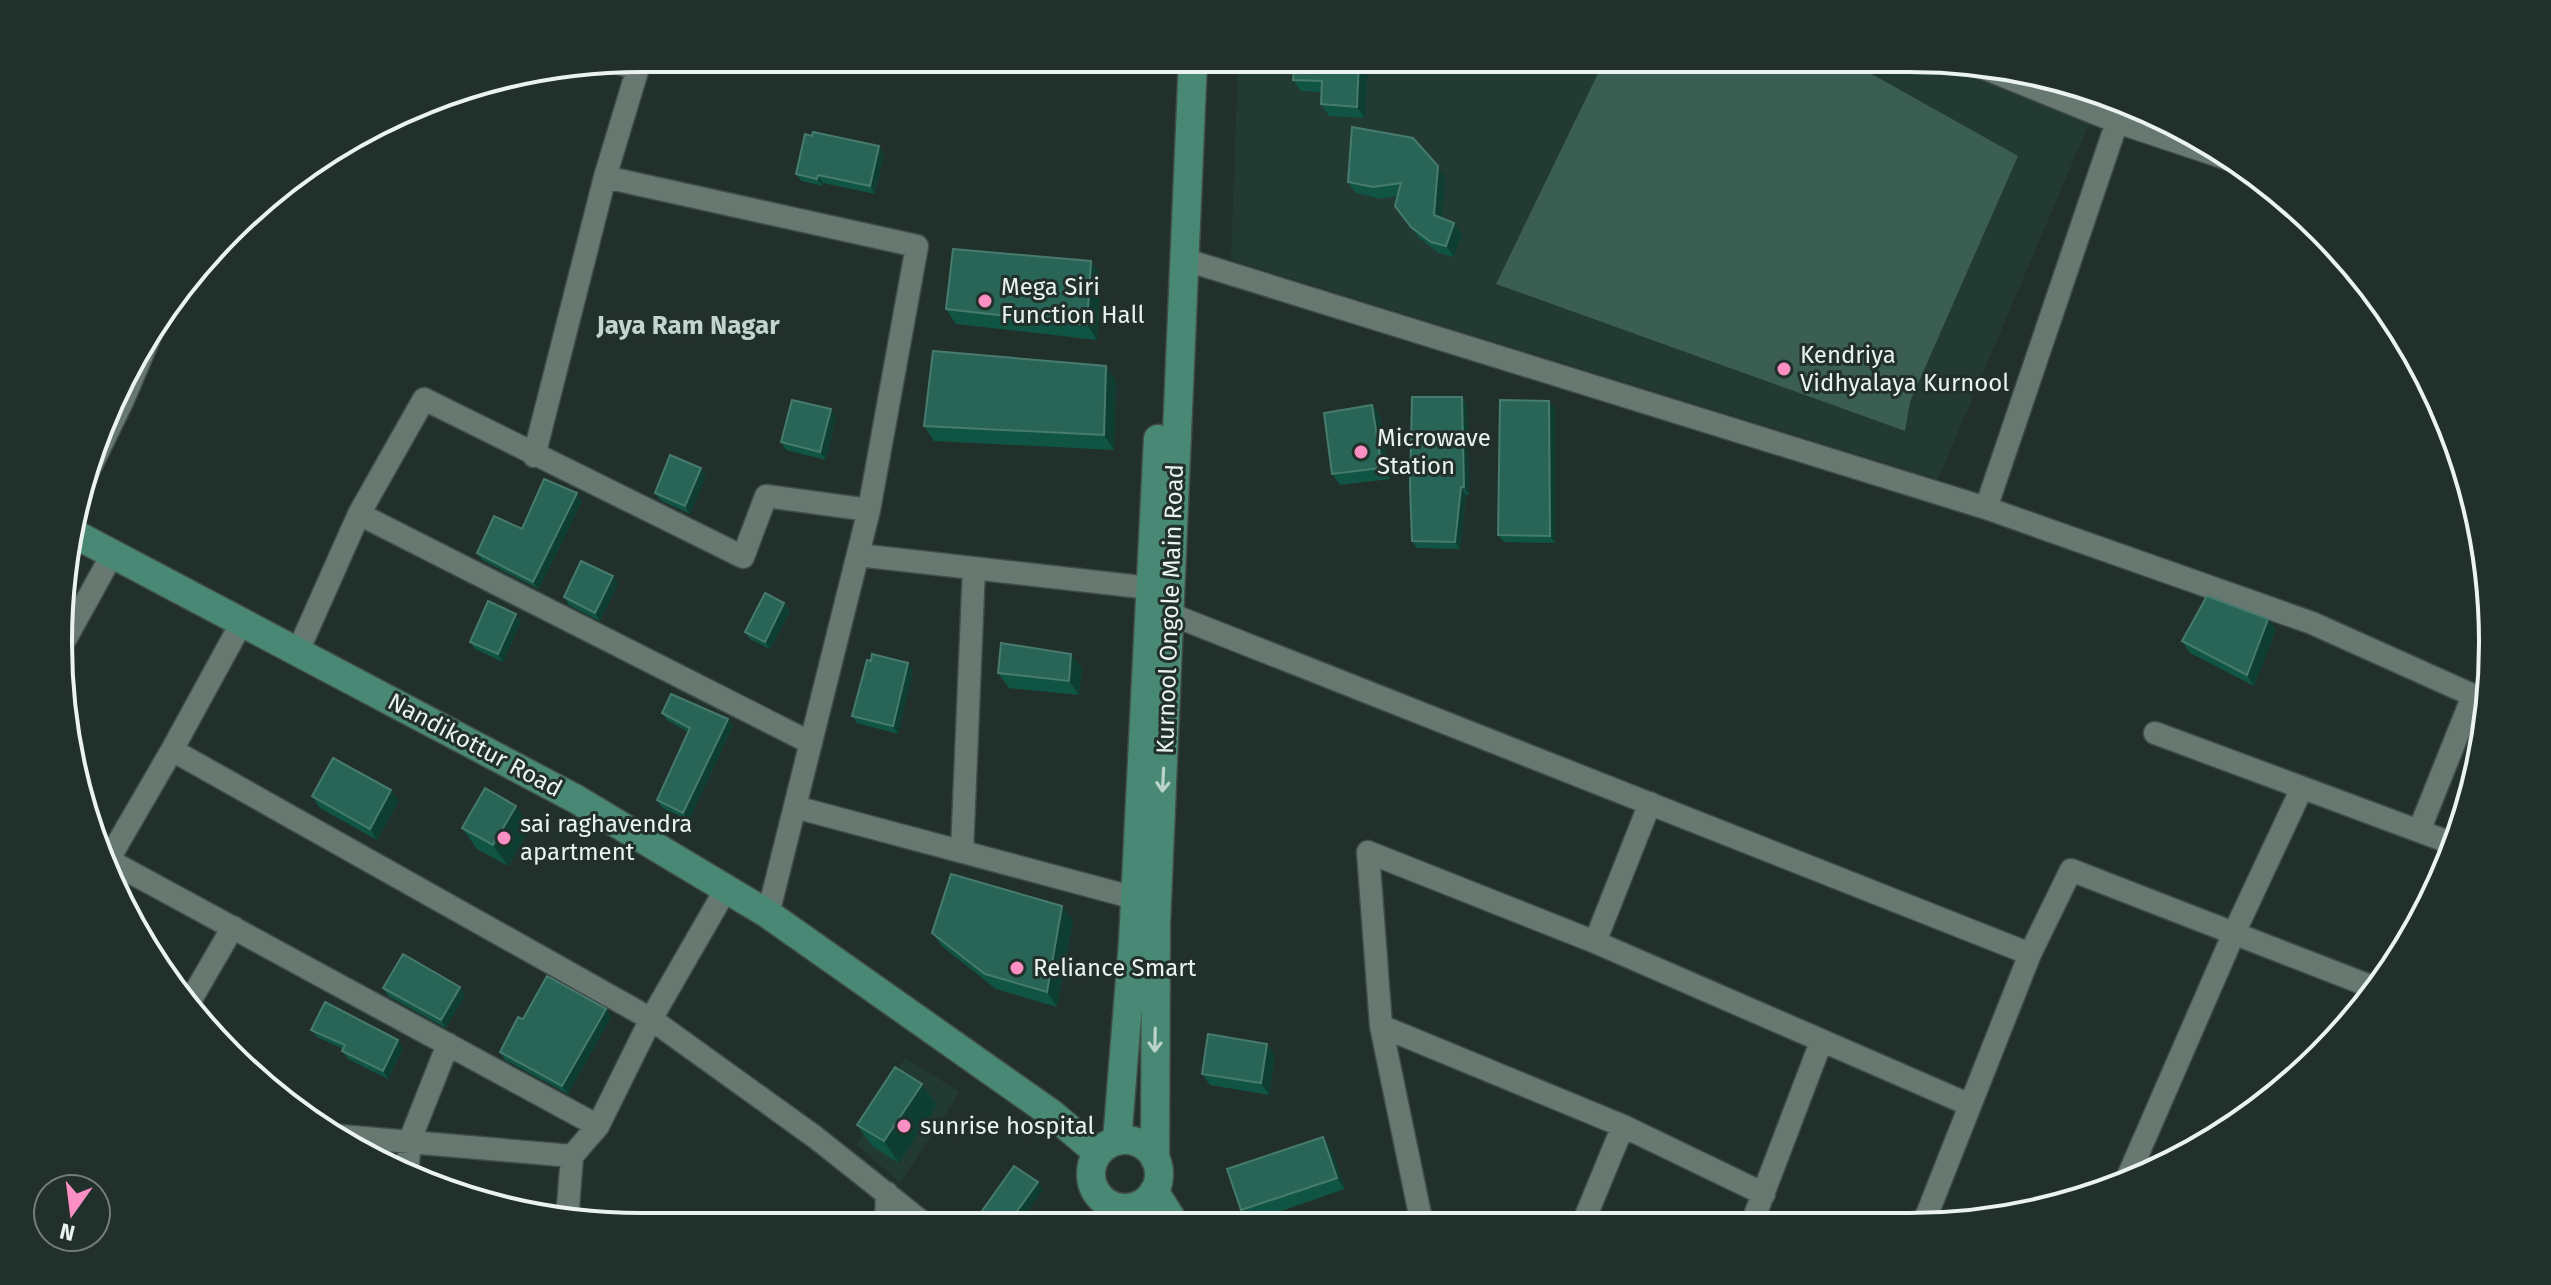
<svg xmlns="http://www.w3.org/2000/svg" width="2551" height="1285" viewBox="0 0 2551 1285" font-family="'Fira Sans',sans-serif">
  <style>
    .built { fill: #233a32 }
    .green { fill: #3a5e51 }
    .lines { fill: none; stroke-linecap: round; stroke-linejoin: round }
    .minor-casing { stroke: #404d49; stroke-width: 25 }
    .major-casing { stroke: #404d49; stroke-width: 31 }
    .minor { stroke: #677871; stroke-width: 22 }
    .major { stroke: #498875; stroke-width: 28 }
    .wall { fill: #105444 }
    .shaded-wall { fill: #0e3e32 }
    .building { fill: #286556; stroke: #467b6e; stroke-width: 2 }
    .oneway { stroke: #bad3cb }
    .poi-dot { fill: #fb8fc4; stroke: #22302b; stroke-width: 3 }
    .labels { text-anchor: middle; stroke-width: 6; stroke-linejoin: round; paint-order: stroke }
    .poi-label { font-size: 24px; fill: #eaf3f0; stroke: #22302b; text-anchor: start }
    .street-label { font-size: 24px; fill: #eaf3f0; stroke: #22302b }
    .neighbourhood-label { font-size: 26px; font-weight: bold; fill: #c2d4cd; stroke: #22302b }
    .rim { fill: none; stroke: #eaf3f0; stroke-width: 4 }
  </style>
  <rect width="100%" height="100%" fill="#22302b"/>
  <path class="built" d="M1238 59H1934L2091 119 1938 479 1231 260Z
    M905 1058 960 1092 900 1183 857 1145Z"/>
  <path class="green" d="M1605 59H1845L2018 156 1910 402 1905 431 1496 284Z"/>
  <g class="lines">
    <defs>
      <path id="minor" d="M616 62 638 69
        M1974 64 2117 122 2237 162
        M605 177 917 246 869 510 768 914
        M1183 259 1986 508 2117 122
        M534 456 605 177 641 58
        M83 482 123 400 159 315
        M1986 508 2312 623 2488 702
        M359 514 811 743
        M858 555 1150 588
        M1170 614 2030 954
        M66 638 113 553
        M298 651 359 514 424 399 743 557 766 496 869 510
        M2155 733 2454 844
        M172 750 651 1019 815 1137 926 1225
        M795 807 1135 898
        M2419 831 2473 696
        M962 851 974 568
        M108 860 598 1126
        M107 862 172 750 242 622
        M1595 942 1650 803
        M190 1001 233 927
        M1381 1026 1623 1126 1583 1223
        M1623 1126 1764 1194
        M341 1136 572 1156
        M407 1175 410 1140 448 1044
        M2126 1181 2234 933 2302 788
        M567 1220 572 1156 598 1126 651 1019 726 889
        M1924 1222 2030 954 2071 870 2375 988
        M1752 1223 1821 1042
        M1116 1224 1117 1207
        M1422 1224 1381 1026 1368 852 1595 942 1970 1105
        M886 1225 887 1193"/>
      <path id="major" d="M69 531 576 799 768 914 1052 1114 1098 1153
        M1091 1174a34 34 0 1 1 68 0a34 34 0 1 1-68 0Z
        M1117 1141 1133 942 1158 439
        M1155 1159 1156 924 1193 59
        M1154 1191 1175 1224"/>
    </defs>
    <use href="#minor" class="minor-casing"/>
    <use href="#major" class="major-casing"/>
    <use href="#minor" class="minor"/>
    <use href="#major" class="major"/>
  </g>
  <path class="wall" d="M1295 59H1368L1365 118 1329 116 1321 104V92L1301 91 1293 80Z
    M879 146 884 154 875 194 823 183V186L801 181 796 174Z
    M1445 177 1442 218 1454 223 1462 234 1454 257 1439 253 1419 238 1395 206 1398 196 1381 199 1356 193 1348 182Z
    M1101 276 1097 340 956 324 946 309Z
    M1106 366 1116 381 1114 450 934 441 924 426Z
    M1462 397 1467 405 1469 495H1466L1460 549 1417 548 1412 541Z
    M1549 401 1555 408V543L1504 542 1498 535Z
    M1372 405 1380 416 1390 479 1340 485 1332 474Z
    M836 417 826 460 786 450 781 442Z
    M706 476 690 514 660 500 655 493Z
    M582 501 539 589 482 560 477 553 522 529Z
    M618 584 600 621 569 605 564 597Z
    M784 603 790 611 770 649 750 639 745 632Z
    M2268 619 2276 630 2254 686 2190 653 2182 641Z
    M521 622 503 662 475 649 470 642Z
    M1082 668 1079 695 1009 688 998 673Z
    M913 670 898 734 857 723 852 716Z
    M662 713 728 719 733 726 689 820 662 808 657 800 688 732 667 720Z
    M312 796 399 801 377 840 320 808Z
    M531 827 508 866 477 849 462 828Z
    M1073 921 1057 1007 996 989 943 947 932 933Z
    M460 987 465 995 446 1028 388 996 383 988Z
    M606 1009 611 1017 568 1094 505 1060 500 1052 523 1019Z
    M311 1030 403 1048 388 1079 348 1059 342 1051 343 1049 317 1037Z
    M1275 1055 1269 1095 1210 1085 1202 1074Z
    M937 1105 899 1163 872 1146 857 1125Z
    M1323 1137 1331 1149 1345 1189 1249 1222 1241 1210Z"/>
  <path class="shaded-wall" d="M1359 59H1368L1365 118 1357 107Z
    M879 146 884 154 875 194 870 186Z
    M1438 166 1445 177 1442 226 1434 215Z
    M818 175 823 183V186L817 179Z
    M1454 223 1462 234 1454 257 1446 246Z
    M1091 261 1101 276 1097 340 1087 325Z
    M1106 366 1116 381 1114 450 1104 435Z
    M1462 397 1467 405 1469 495 1464 487Z
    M1549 401 1555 408V543L1550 536Z
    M1372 405 1380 416 1390 479 1382 468Z
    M831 409 836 417 826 460 820 452Z
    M701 468 706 476 690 514 685 506Z
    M1461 487 1466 495 1460 549 1455 542Z
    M577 493 582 501 539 589 533 582Z
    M613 576 618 584 600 621 595 613Z
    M784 603 790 611 770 649 765 642Z
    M516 614 521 622 503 662 498 654Z
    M2268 619 2276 630 2254 686 2247 675Z
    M1071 654 1082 668 1079 695 1069 681Z
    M908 663 913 670 898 734 893 726Z
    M728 719 733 726 689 820 683 813Z
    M391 790 399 801 377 840 370 829Z
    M516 806 531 827 508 866 493 845Z
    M1062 906 1073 921 1057 1007 1047 992Z
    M460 987 465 995 446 1028 441 1020Z
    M606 1009 611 1017 568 1094 562 1086Z
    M398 1040 403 1048 388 1079 383 1071Z
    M1267 1044 1275 1055 1269 1095 1261 1083Z
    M922 1084 937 1105 899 1163 884 1141Z
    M1323 1137 1331 1149 1345 1189 1337 1178Z
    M1038 1182 1043 1189 1018 1225H1007Z"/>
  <path class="building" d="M1295 59H1359L1357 107 1321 104 1322 81 1293 80Z
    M1352 127 1413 138 1438 166 1434 215 1454 223 1446 246 1431 242 1411 227 1395 206 1401 183 1373 187 1348 182Z
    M813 132 879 146 870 186 818 175 817 179 796 174 805 134 812 136Z
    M953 249 1091 261 1087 325 946 309Z
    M933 351 1106 366 1104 435 924 426Z
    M1412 397H1462L1464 487H1461L1455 542 1412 541 1410 485Z
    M792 400 831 409 820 452 781 442Z
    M1500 400 1549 401 1550 536 1498 535Z
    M1372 405 1382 468 1332 474 1324 413Z
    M670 455 701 468 685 506 655 493Z
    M544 479 577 493 533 582 477 553 494 516 522 529Z
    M581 561 613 576 595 613 564 597Z
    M765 593 784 603 765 642 745 632Z
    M2207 596 2268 619 2247 675 2182 641Z
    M488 601 516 614 498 654 470 642Z
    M1001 643 1071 654 1069 681 998 673Z
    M872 654 908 663 893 726 852 716 867 660 871 661Z
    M671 694 728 719 683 813 657 800 690 728 662 713Z
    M333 758 391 790 370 829 312 796Z
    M485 788 516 806 493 845 462 828Z
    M951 874 1062 906 1047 992 985 974 932 933Z
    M403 954 460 987 441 1020 383 988Z
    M547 976 606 1009 562 1086 500 1052 518 1017 523 1019Z
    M325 1002 398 1040 383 1071 342 1051 345 1045 311 1030Z
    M1208 1034 1267 1044 1261 1083 1202 1074Z
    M895 1067 922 1084 884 1141 857 1125Z
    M1323 1137 1337 1178 1241 1210 1227 1169Z
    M1014 1166 1038 1182 1007 1225H972Z"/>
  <defs><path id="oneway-shaft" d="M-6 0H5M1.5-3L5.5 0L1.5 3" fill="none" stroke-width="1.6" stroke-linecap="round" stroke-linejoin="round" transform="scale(2)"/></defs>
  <g class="oneway">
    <use href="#oneway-shaft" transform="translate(1163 780) rotate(93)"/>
    <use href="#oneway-shaft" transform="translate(1155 1040) rotate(91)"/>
  </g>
  <g class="poi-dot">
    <circle cx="985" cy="301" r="8"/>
    <circle cx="1784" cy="369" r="8"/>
    <circle cx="1361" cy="452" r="8"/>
    <circle cx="504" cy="838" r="8"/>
    <circle cx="1017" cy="968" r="8"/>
    <circle cx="904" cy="1126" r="8"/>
  </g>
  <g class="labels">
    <g class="poi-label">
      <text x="1001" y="295">Mega Siri<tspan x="1001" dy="28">Function Hall</tspan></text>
      <text x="1800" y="363">Kendriya<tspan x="1800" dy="28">Vidhyalaya Kurnool</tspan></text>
      <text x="1377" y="446">Microwave<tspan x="1377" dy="28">Station</tspan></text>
      <text x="520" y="832">sai raghavendra<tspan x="520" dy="28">apartment</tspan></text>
      <text x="1033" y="976">Reliance Smart</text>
      <text x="920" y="1134">sunrise hospital</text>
    </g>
    <g class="street-label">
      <text transform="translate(1170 609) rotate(-88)" y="8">Kurnool Ongole Main Road</text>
      <text transform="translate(475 745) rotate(28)" y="8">Nandikottur Road</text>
    </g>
    <g class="neighbourhood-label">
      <text x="688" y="334">Jaya Ram Nagar</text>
    </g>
  </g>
  <path d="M0 0H2551V1285H0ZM642 72H1909A570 570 0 0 1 2479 642V643A570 570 0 0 1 1909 1213H642A570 570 0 0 1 72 643V642A570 570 0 0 1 642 72Z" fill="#22302b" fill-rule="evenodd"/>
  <path class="rim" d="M642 72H1909A570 570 0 0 1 2479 642V643A570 570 0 0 1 1909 1213H642A570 570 0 0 1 72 643V642A570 570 0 0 1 642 72Z"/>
  <g transform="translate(72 1213) rotate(194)"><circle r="38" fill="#22302b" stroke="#727e7a" stroke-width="2"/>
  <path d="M0-6L14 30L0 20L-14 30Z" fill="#fb8fc4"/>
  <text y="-12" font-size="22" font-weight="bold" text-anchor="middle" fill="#eaf3f0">N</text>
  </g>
</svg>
